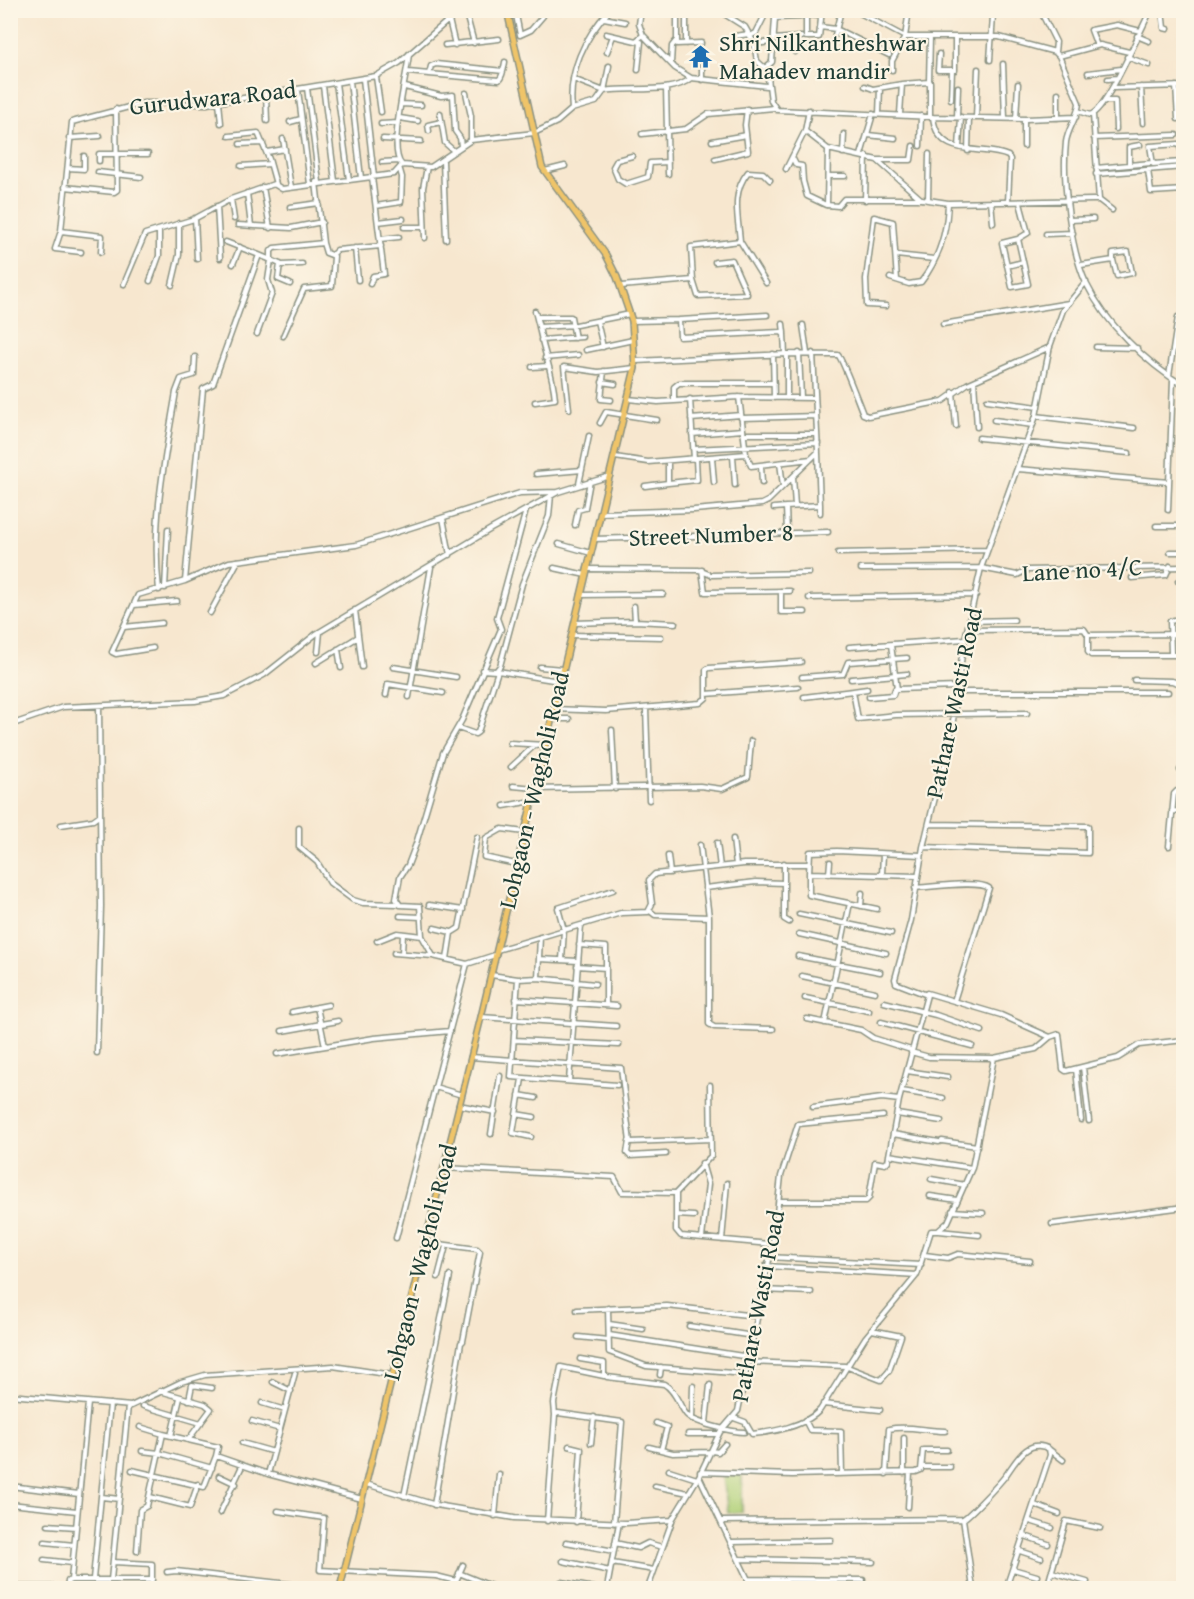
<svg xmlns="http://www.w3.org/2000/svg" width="1194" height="1599" viewBox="0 0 1194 1599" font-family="'Gentium Book Plus',serif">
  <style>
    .green { fill: #b1d179; stroke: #688756; stroke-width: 1.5 }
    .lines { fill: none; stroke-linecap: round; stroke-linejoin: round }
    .minor-casing { stroke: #8b9282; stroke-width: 7 }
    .major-casing { stroke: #8b9282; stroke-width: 8 }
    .minor { stroke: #fff; stroke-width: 4 }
    .major { stroke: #efc469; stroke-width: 5 }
    .labels { text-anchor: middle; stroke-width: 4.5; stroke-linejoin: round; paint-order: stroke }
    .poi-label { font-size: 24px; fill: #1f3d34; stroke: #fcf5e5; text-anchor: start }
    .street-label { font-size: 24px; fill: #1f3d34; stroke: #fcf5e5 }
  </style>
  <rect width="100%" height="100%" fill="#fcf5e5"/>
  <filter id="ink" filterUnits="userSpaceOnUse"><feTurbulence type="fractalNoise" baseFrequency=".0167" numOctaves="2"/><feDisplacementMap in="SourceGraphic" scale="12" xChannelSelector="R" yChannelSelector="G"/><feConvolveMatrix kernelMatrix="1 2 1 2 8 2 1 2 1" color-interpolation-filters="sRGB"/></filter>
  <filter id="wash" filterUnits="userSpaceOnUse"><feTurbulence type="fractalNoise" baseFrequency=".008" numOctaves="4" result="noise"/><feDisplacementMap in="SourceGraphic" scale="24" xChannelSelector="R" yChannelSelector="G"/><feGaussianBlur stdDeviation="1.35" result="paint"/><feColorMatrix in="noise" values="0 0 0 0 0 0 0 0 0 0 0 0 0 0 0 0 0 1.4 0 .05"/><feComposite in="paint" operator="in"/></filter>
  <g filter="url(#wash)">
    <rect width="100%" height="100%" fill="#f7e7cf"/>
    <path class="green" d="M742 1475V1512L728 1513 723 1476Z"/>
  </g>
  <g filter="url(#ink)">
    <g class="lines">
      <defs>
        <path id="minor" d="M465 10 474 43
          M515 10 520 35 531 30 543 16 542 10
          M641 10 639 24 643 35 675 68 691 78 767 86
          M677 10V44L701 43
          M718 10 745 27 754 43 757 61 767 70 771 101 777 110 933 117 1026 119 1076 117
          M854 10 905 37H999L1055 52 1059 56 1079 103C1078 117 1068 128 1066 142 1062 180 1070 248 1086 283 1106 324 1145 362 1184 386
          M1040 10 1056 42 1055 52
          M1162 10 1164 28 1168 29
          M1130 11V10
          M821 16 806 15V37H819L822 10
          M604 18 625 22
          M449 20 455 45
          M820 27 836 29 889 55
          M606 34 636 41 643 35
          M835 35 841 10
          M735 36 749 34
          M750 36 756 33 765 15
          M1137 36 1149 41
          M794 38 795 52
          M773 39 801 37
          M636 41 641 42 638 70
          M686 44V10
          M754 44 772 42
          M445 45 499 39
          M1097 46 1091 30 1117 25 1140 31
          M607 52 613 36
          M409 54C407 76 387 151 402 165L431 167 471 140 534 133 557 122 572 109 596 102 604 91C629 86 672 95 691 78
          M939 54 938 70H955V38
          M1059 56 1100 45 1129 52
          M1127 57 1149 65
          M702 60V80
          M990 60 993 16
          M671 63 672 46 676 41
          M1003 64 1005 118
          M766 67 772 62 775 18 801 17
          M892 70V61L905 37 909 10
          M503 71 436 64 431 66 429 74 499 80C503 76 504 68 505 62
          M408 72 429 74
          M1088 73 1121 69
          M376 77 381 112
          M363 79 374 177
          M573 79 604 91 609 66
          M1108 79 1117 78
          M350 81 361 178
          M336 83 349 180
          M323 86 335 181
          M865 86 873 89 902 84
          M1176 86 1178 119
          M405 87 441 96 453 95 455 131 460 138 461 146
          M1141 87 1143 123
          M307 88 319 182
          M666 88 668 174
          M1113 88 1184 86
          M298 90 310 184
          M266 93 267 121
          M466 93 471 116V140
          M1058 93V118
          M951 99 952 70
          M1105 101H1115L1116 129
          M219 102 221 123
          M401 104 421 105
          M572 109C568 72 584 37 610 10
          M1078 111 1090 115C1107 110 1140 30 1151 10
          M440 113 445 143 454 151
          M879 114 880 88
          M900 114 902 84 929 82 930 37
          M1093 115 1099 200
          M930 117V82
          M933 117C938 161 984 144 1008 156L1010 159 1008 202
          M957 117 958 87
          M400 118 418 121
          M976 118 978 69
          M1016 119 1018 84
          M1024 119V146
          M290 122 301 119
          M381 124 398 123
          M429 131 428 125 441 122
          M805 131 828 149 877 160 921 199
          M642 134 686 129 708 114 774 108
          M868 135 895 138
          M229 136 258 133 269 159 276 184
          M69 138 100 136
          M1094 138 1176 135
          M283 139 291 187
          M383 139 421 141
          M712 141 746 135
          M240 144 263 143
          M920 146 921 116
          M959 147 961 117
          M828 149 827 205 838 206 844 199H922L948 203 1093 200H1099L1112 210
          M968 151 969 118
          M267 152 285 149
          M843 153 844 134
          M861 155 873 114
          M632 156 617 160 613 167 618 179 626 184 648 177 650 163 668 162
          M792 157 796 165 802 166 803 181 807 196 826 205
          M715 159 748 151 745 125 747 109
          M1183 159 1182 162 1153 164 1150 146 1179 144 1184 159
          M877 160H911L913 146
          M99 161V154H148
          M443 161 446 239
          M382 162 399 161
          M1129 165V147L1140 145
          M241 166 270 164
          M68 168 84 169V156
          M1096 168 1151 163
          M786 169 805 131 809 110
          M1148 170 1151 192 1184 190
          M545 171 565 166
          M98 172 141 177
          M1096 174 1184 167
          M828 176H845
          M316 182 323 243 274 248 271 251V260L259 255 213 384 203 389 185 581 229 562 356 545 520 493 558 492
          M65 187 114 192 117 190 116 109
          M263 187 270 228
          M247 193 251 226
          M231 199 234 219
          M865 200 866 156
          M928 200 929 154
          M991 202 993 223
          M217 206 220 258
          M376 206 401 202 402 177 400 170
          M290 207 319 203
          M195 218 197 259
          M1070 220 1093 219
          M378 222 403 219
          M238 225 291 228 322 222
          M404 227H424
          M61 231 102 236 101 252
          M1046 234 1073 233
          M425 238 423 188 427 167
          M380 239 399 237
          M1018 239 1002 243 1012 287 1028 284 1018 239 1028 233 1020 203
          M740 241C738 216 731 193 748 172L763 173 770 180
          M226 242 259 255
          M355 248 358 280
          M81 252 55 249 61 231 72 122 144 103 207 104 376 76 399 63 460 10
          M333 254 337 250 381 246
          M896 255 934 259
          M233 264 240 247
          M280 264 278 279 290 284
          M1081 265 1113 260V254L1128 252 1132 273 1117 276 1113 260
          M1007 266 1023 262
          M890 278 909 284 921 282C939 259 947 232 948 203
          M693 280 698 296 747 294 732 260 715 262
          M150 281 159 256V230
          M124 284 145 234 194 219 231 199 274 184 282 189 394 174 402 165
          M370 284 373 276 384 274 372 177
          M172 285 179 255V223
          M621 286 693 280 691 247 740 241 766 283
          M886 306 867 305 866 279 874 217 893 222 897 280
          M535 311 539 327
          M537 317H571L575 338
          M679 320 767 315
          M597 321 603 347
          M632 321 679 320 680 337 781 332 784 334 785 354
          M783 324 784 333
          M943 324 1069 303
          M803 325 807 353
          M257 334 272 293 268 280 271 260 282 265 302 264
          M283 336 304 289 332 286 334 256 326 253 323 243
          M541 340 582 337
          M1096 347 1137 348
          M586 350 633 340
          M799 353 801 398
          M773 354 774 398
          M787 354V398
          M545 358 578 355
          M636 361 787 354 838 355C842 358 859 404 863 414L868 416 943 401 967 384 1050 347
          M532 367 547 366
          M604 371 601 399 611 400
          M1169 376 1178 317
          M974 381 977 427
          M602 382 615 384
          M953 392 956 426
          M739 397 746 454 751 466 811 459
          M628 399 658 402 739 397 814 398
          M674 399V387L679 383H774
          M690 399 694 459
          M987 400 1038 407
          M535 402 555 399C553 373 544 354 539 327L576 325 630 314
          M569 409 564 367 598 372 635 368
          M1036 416 1134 428
          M741 418 816 416
          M691 419 741 415
          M994 420 1033 425
          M600 423 606 412 657 420
          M692 434 743 430
          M743 434H817
          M979 438 1129 453
          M693 449 818 443
          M733 456 735 485
          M615 457 648 462 746 454
          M712 458 714 482
          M780 463 783 486
          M761 466 762 483
          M1018 469 1169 482
          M536 474 582 470
          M793 477 795 506
          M668 483 697 480 696 459
          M579 484 589 436
          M645 486 668 483V461
          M820 505V513
          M774 508 786 507
          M1168 510 1173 380
          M601 513 694 510 762 504 768 501 818 452 813 353
          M443 518 450 555
          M575 525 578 510 585 508 590 481
          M1156 526H1184
          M787 532 786 507 820 505 818 453
          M594 539 828 532
          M559 544 591 553
          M1170 552H1184
          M838 553 987 550
          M554 568 586 575
          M587 569 699 570 711 575 809 573
          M861 569 981 568 1017 575 1027 570 1184 567
          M702 570 705 592 790 591
          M1132 578 1166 575 1170 566
          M1178 581H1184
          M165 588 168 529
          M159 590C151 524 165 457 176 392L181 379 194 375 195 357
          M781 591V612H805
          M581 595 663 594
          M809 598 976 595
          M134 605 177 601
          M634 606 635 621
          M355 610 362 667
          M210 613 238 561
          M970 621 1014 620
          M575 623 635 621 675 623
          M124 627 162 623
          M967 630 1084 629 1088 635 1184 634
          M572 635 661 637
          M1088 635V652L1091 655H1184
          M891 645 897 689 957 687
          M849 647 965 639
          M153 648 116 654 112 652 138 595 185 581
          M338 649 341 668
          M318 652 320 632
          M1171 653 1170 621 1184 618
          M316 663 358 637
          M393 667 456 677
          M540 667 562 669
          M482 670 496 671 500 666 522 584 549 516 551 495
          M802 677 843 674 848 662 907 658
          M851 679 907 674
          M1134 680 1172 681 1184 685
          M853 691 867 689
          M957 692H1168
          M706 694 798 687
          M386 695 388 684 443 693
          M409 697 431 567
          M804 697 853 691 858 719 896 715 1027 713
          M869 697 893 695 895 689
          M646 708 649 800
          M553 709 606 711 700 703 706 698V670L709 668 801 662
          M551 719H569
          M10 725 63 707 195 701 224 696 264 675 316 634 491 529 558 492 610 476
          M458 728 475 734 478 732 498 671 559 681
          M612 730 615 789
          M510 743 545 745
          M511 767 535 745
          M1180 770H1184
          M513 786 535 788
          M535 789 700 786 722 789 748 777 751 741
          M504 806 532 801
          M1172 811 1184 812
          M61 825 93 820 100 815
          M299 828V847L317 862 330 883 353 900 363 903 397 904
          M733 839 736 865
          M717 843 720 867
          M700 845 709 917V1024L714 1027 773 1029
          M1169 846 1174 794 1177 791H1184
          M923 847 1088 853V826L929 824
          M668 856 670 873
          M784 863V919L789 922
          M516 864 484 857 486 838 502 829 524 832
          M809 873V895L877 909
          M829 874 830 862
          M882 874 883 854
          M917 876 809 873 810 852 837 851 921 855
          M705 888 756 882 784 883
          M915 888C932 887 979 880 989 888L954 1001
          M429 905 463 910
          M861 906 862 893
          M650 911 655 915 709 917
          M799 914 891 933
          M400 916 421 917
          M434 928 451 932
          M799 934 886 953
          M377 941 397 933 422 936
          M579 945 606 947V1005
          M497 950 621 913 648 912 652 904 649 880 655 874 744 864H809
          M394 953 433 956
          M402 953 403 934
          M798 956 880 972
          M447 959 451 933 459 928 477 837
          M539 959 578 961
          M562 960 564 930 558 908 613 890
          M467 964 433 956 422 936 420 906 400 905 396 899 400 877 408 865 416 844 443 753 462 720 501 629 497 618 526 510
          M577 966 606 968
          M491 975 518 979
          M802 976 875 992
          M538 978 540 937
          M595 984 538 978 518 979 511 1077 617 1085
          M927 993 1001 1015 1050 1037
          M805 998 869 1011
          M516 999 617 1006
          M884 1002 936 1015 982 1031
          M317 1007 325 1046
          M292 1012 328 1005
          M481 1017 616 1026
          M807 1019 861 1030 873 1038 911 1050
          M881 1022 972 1046
          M825 1023 850 903
          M282 1031 338 1021
          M514 1040 619 1045
          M911 1052 929 1057 994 1058
          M97 1053 101 906 99 706
          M277 1054 374 1038 450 1031
          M471 1057 621 1068 630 1142 711 1139
          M1083 1067 1089 1121
          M1076 1069 1081 1120
          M907 1071 948 1077
          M522 1079 513 1133 531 1137
          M569 1081 581 925
          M435 1087 462 1095
          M902 1091 943 1098
          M519 1095 536 1098
          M459 1105 495 1112
          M813 1107 882 1098 899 1100
          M516 1114 534 1117
          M897 1114 941 1121
          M491 1134 500 1076
          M893 1134 939 1142
          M629 1141 627 1153 630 1156 666 1154
          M942 1141 977 1146
          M889 1155 972 1168
          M444 1168 614 1177 622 1192 676 1193V1230L681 1236 770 1244
          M931 1179 965 1185
          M676 1193 711 1156 710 1085
          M930 1196 957 1200
          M779 1201H866L869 1198 875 1162 885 1164 888 1161 899 1100 927 995 896 983 895 979 911 920 923 847 940 777 948 757 963 648 981 568 1036 416 1050 346 1063 310 1086 282
          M952 1211 983 1213
          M676 1215 694 1216
          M1052 1224 1184 1207
          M939 1231 979 1235
          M396 1238 467 964 495 955
          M702 1238 708 1184 702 1163
          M722 1240 727 1183
          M424 1242 477 1249 480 1252 463 1341 461 1343 434 1505
          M925 1255 948 1258 958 1254 1030 1261
          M768 1257 921 1265
          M766 1266 917 1275
          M438 1277 446 1246
          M762 1290 811 1292
          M608 1308 609 1352 646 1366 745 1374
          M577 1310 667 1306 756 1316
          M609 1324 643 1329
          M689 1326 753 1336
          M609 1335 749 1357
          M578 1337 608 1340
          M580 1359 604 1363V1374L607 1377 664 1384C675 1390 679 1405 686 1414 693 1423 733 1432 744 1432
          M747 1362 845 1366 881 1380 889 1371 901 1336 872 1330
          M660 1375 661 1367
          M273 1382 291 1391
          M160 1391 205 1404 211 1409 188 1440
          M10 1395 131 1406 181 1382 205 1375 333 1366 392 1375
          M189 1400 192 1385 212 1388
          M262 1403 285 1410
          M823 1404 880 1410
          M143 1406 201 1423
          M555 1415 554 1403 561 1367 604 1376
          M734 1418 745 1422 752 1434C773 1432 805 1426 820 1410L865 1338 917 1275 931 1231H938L948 1222 972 1168 994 1058 1036 1049 1050 1037 1059 1034 1063 1069 1066 1071 1118 1058 1139 1045 1184 1040
          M692 1419 693 1386
          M805 1420 810 1430 841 1431 842 1474
          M252 1421 280 1429
          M656 1423 667 1427 661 1450 673 1453 711 1452
          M706 1423 710 1385
          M140 1427 163 1434
          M688 1434H719
          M171 1436 180 1398
          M904 1438V1473
          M242 1443 274 1452
          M591 1443 594 1417
          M569 1446 581 1449 576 1522
          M649 1447 661 1450
          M1050 1450 1063 1460
          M142 1451 159 1453 212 1468
          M712 1451 718 1452 725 1444
          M922 1467H950
          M132 1470 204 1487 216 1456
          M669 1470 697 1479
          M700 1472 792 1475 916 1472 921 1470 923 1450H947
          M268 1474 295 1373
          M886 1474 889 1429C908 1425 925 1431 945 1431
          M219 1476 236 1484
          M699 1476 752 1588
          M366 1484 436 1505 514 1518 626 1523 672 1520 699 1476 720 1432 738 1411 775 1231 781 1176 798 1124 883 1116
          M10 1486 79 1494
          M655 1486 688 1493
          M404 1496 450 1276
          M102 1497 119 1499
          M150 1497 190 1507 198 1484
          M10 1504 77 1511
          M1035 1505 1059 1514
          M908 1507 910 1473
          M278 1511 324 1518 320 1570 436 1576 456 1581 452 1588
          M220 1513 242 1466
          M495 1516 499 1474
          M963 1519 973 1588
          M547 1521 555 1415 558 1413 622 1422 614 1523
          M722 1521 963 1519C970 1515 1000 1483 1006 1475 1016 1461 1028 1437 1049 1449L1050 1455 1006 1588
          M1030 1521 1052 1528
          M48 1525 76 1527
          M1025 1536 1048 1544
          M45 1542 74 1545
          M566 1542 614 1551
          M732 1542 831 1540
          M615 1543 638 1548 648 1543 662 1547
          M137 1551 140 1510 147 1506 163 1434 218 1447 216 1456 268 1474 362 1499
          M1020 1551 1041 1558
          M740 1559 873 1562
          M44 1560 72 1563
          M563 1561 610 1571
          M612 1563 654 1570
          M1013 1569 1037 1576
          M167 1572 176 1571 324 1588
          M1052 1572 1087 1582
          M459 1573 491 1586
          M93 1579 110 1404
          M748 1579 863 1580
          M71 1580 88 1403
          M111 1580 128 1406
          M456 1581 463 1565
          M561 1582 594 1588
          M1008 1584 1022 1588
          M10 1587H67
          M719 1587H751
          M67 1588 68 1581 71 1580H152V1564L113 1562
          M607 1588 619 1523
          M648 1588 672 1521
          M1047 1588 1066 1521 1100 1528"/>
        <path id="major" d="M340 1588 481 1017 635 368 632 321 617 277 606 255 542 167 507 10"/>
      </defs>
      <use href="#minor" class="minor-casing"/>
      <use href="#major" class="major-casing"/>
      <use href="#minor" class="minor"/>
      <use href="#major" class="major"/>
    </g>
  </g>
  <defs>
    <symbol id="temple-bare" viewBox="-9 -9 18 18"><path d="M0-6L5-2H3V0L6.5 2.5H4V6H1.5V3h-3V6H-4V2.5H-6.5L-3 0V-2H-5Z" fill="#1f6fb2" stroke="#fcf5e5" stroke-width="2.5" paint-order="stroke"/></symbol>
  </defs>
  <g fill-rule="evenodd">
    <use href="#temple-bare" x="684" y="40" width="33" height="33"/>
  </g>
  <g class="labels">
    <g class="poi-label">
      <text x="719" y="51">Shri Nilkantheshwar<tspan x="719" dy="28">Mahadev mandir</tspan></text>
    </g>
    <g class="street-label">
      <text transform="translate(213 98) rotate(-6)" y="8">Gurudwara Road</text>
      <text transform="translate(711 535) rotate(-2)" y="8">Street Number 8</text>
      <text transform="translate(1082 570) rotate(-3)" y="8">Lane no 4/C</text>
      <text transform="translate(954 703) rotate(-78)" y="8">Pathare Wasti Road</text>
      <text transform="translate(534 790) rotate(-77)" y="8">Lohgaon - Wagholi Road</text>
      <text transform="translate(420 1262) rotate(-76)" y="8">Lohgaon - Wagholi Road</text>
      <text transform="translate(758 1306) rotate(-79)" y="8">Pathare Wasti Road</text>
    </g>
  </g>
  <rect width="1194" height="1599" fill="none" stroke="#fcf5e5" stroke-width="36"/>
</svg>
